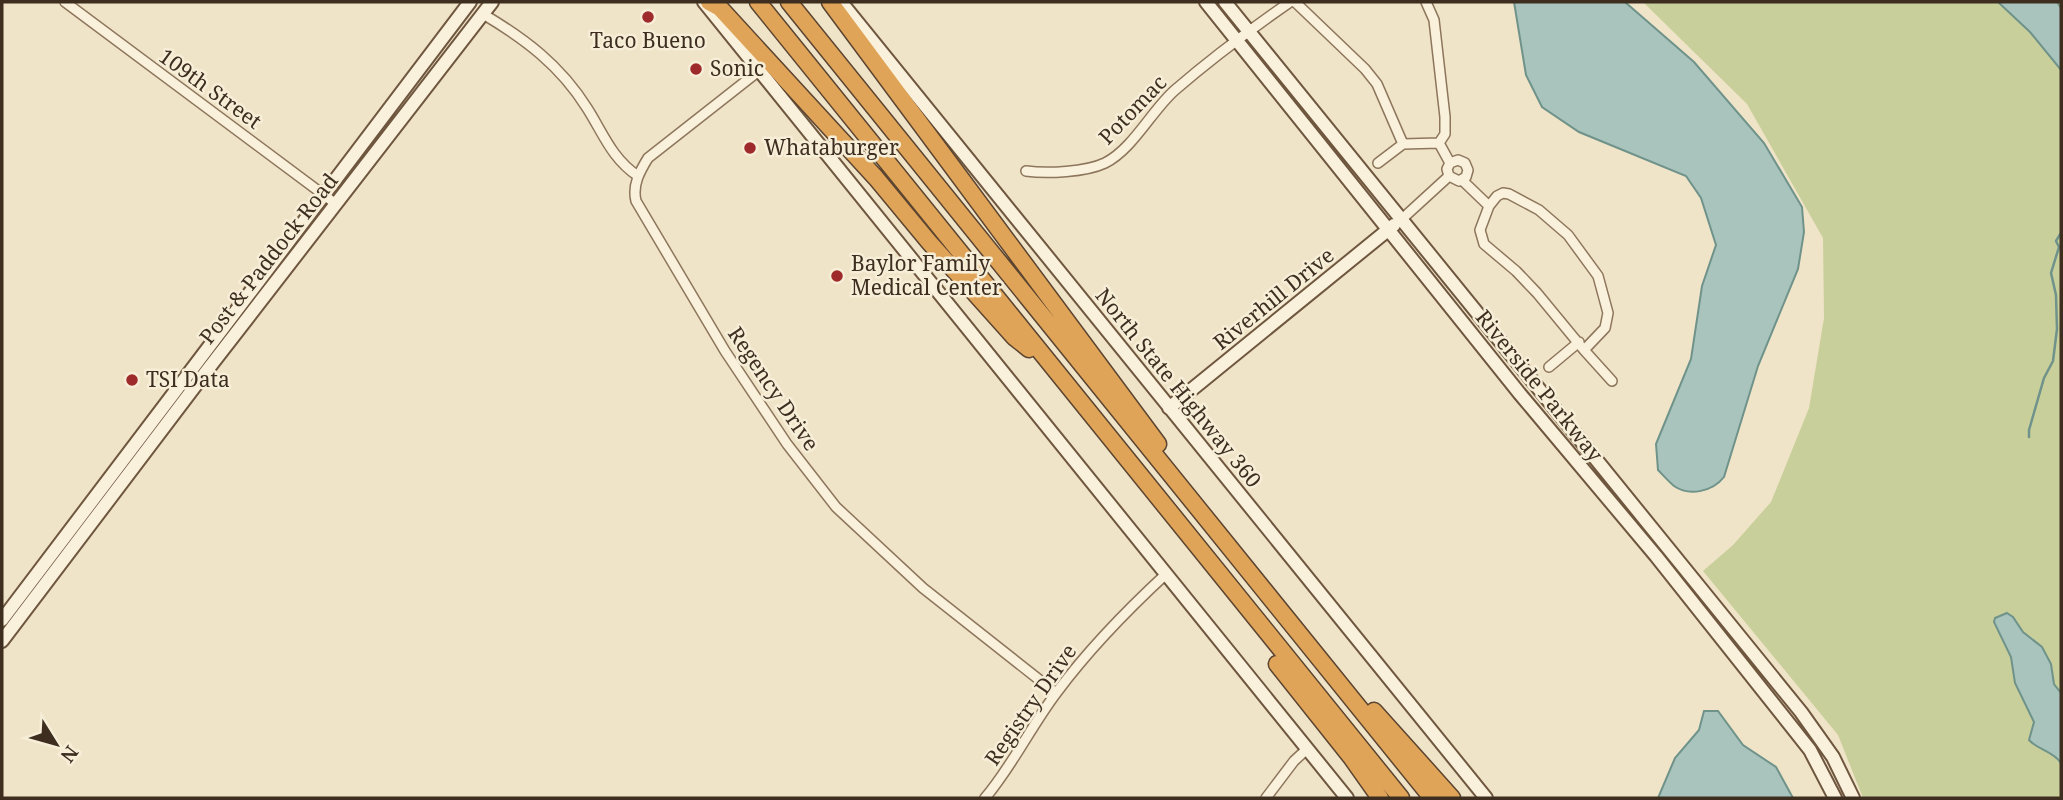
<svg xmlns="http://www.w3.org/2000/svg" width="2063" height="800" viewBox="0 0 2063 800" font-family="'Noto Serif',serif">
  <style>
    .green { fill: #c9cf9b }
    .water { fill: #a9c4bc; stroke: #6f938a; stroke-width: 2 }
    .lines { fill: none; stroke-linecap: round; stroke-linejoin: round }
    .stream { stroke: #6f938a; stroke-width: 2.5 }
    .street-casing { stroke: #8d765c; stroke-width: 12 }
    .secondary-casing { stroke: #6f573f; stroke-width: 16 }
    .highway-casing { stroke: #5b4430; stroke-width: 19 }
    .street { stroke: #faf1dc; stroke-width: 9 }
    .secondary { stroke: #faf1dc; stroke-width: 12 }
    .highway { stroke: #e0a458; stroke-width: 16 }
    .poi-dot { fill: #9e2a2b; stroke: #f7eed8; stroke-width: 2.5 }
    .labels { text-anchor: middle; stroke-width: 5; stroke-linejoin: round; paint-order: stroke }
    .poi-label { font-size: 21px; fill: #3d2e20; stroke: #f7eed8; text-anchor: start }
    .street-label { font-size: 21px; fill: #3d2e20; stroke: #f7eed8 }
  </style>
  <rect width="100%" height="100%" fill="#f0e4c8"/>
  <path class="green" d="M1643 2H1998L2030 32 2061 70V798H1863L1838 735 1703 571 1733 545 1771 502 1809 408 1824 318 1823 238 1747 104Z"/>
  <path class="water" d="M1514 2H1625L1694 62 1764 143 1802 207 1804 232 1798 269 1758 366 1724 477C1713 491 1690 497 1674 486 1668 481 1663 475 1658 470L1656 444 1691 359 1702 286 1716 245 1701 198 1686 176 1579 132 1542 107 1526 75Z
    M1998 2H2057L2061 8V70L2030 32Z
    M2007 613 2013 617 2023 632 2042 647 2051 664 2054 684 2061 693V763C2053 751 2038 750 2029 740L2034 722 2015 683 2011 657 1994 622 1995 618Z
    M1704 711H1718L1743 745 1776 767 1793 798H1658L1675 758 1699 730Z"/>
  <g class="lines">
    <path class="stream" d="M2029 437V430L2044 378 2053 361 2057 329 2056 295 2051 273 2059 247 2056 241 2061 233"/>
    <defs>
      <path id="street" d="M65 2 336 204
        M1295 2 1365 69 1377 84 1403 144
        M1426 2 1434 20 1445 117V134L1439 143
        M483 14C525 39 560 65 587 108 603 133 612 159 638 176
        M760 70 648 158C640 171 632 185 636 201L725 351 787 444 836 507 923 588 1056 693
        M1378 163 1403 144 1439 143 1450 163 1447 169 1449 176 1459 181 1466 177 1468 170 1465 163 1458 160 1450 163
        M1026 171C1047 174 1086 172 1105 163 1133 149 1152 110 1175 90 1212 58 1251 29 1290 2
        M1462 180 1489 206
        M1402 219 1449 176
        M1584 350 1605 328 1608 313 1598 276 1568 235 1539 210 1509 194 1503 193 1497 196 1489 206 1480 230 1484 244 1516 271 1537 293 1584 350 1612 381
        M1549 367 1579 342
        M985 798C1013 765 1031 726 1057 692 1089 649 1126 611 1166 574
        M1266 798 1294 761 1307 749"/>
      <path id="secondary" d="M704 2 1347 798
        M841 2 1486 798
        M1206 2 1520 394 1656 556 1810 750 1835 798
        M1225 2 1801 712 1833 757 1853 798
        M1169 408 1394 225
        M2 620 470 2
        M2 641 205 373 492 2"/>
      <path id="highway" d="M709 2 720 8 876 178 929 242 1014 337 1029 349
        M758 2 1401 798
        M789 2 1432 798
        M830 2 1158 444
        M1277 664 1351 757 1380 798
        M1374 711 1452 798"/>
    </defs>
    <use href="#street" class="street-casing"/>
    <use href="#secondary" class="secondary-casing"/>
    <use href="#highway" class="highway-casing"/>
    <use href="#street" class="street"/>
    <use href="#secondary" class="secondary"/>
    <use href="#highway" class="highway"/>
  </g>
  <g class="poi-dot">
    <circle cx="648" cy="17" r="7"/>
    <circle cx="696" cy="69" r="7"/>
    <circle cx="750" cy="148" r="7"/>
    <circle cx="837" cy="276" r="7"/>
    <circle cx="132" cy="380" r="7"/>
  </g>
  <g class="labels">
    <g class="poi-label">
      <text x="648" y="48" text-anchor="middle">Taco Bueno</text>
      <text x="710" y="76">Sonic</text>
      <text x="764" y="155">Whataburger</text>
      <text x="851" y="271">Baylor Family<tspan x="851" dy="24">Medical Center</tspan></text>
      <text x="146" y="387">TSI Data</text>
    </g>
    <g class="street-label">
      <text transform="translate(210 89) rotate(36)" y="7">109th Street</text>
      <text transform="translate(1133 110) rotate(-46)" y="7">Potomac</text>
      <text transform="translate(269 259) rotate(-52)" y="7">Post &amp; Paddock Road</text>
      <text transform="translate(1274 299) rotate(-39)" y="7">Riverhill Drive</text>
      <text transform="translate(1539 386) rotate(51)" y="7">Riverside Parkway</text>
      <text transform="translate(1178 388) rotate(51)" y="7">North State Highway 360</text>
      <text transform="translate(773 389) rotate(56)" y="7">Regency Drive</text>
      <text transform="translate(1031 705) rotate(-55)" y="7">Registry Drive</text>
    </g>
  </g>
  <rect width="2063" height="800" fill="none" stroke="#3d2e20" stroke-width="7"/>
  <g transform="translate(56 744) rotate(127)" stroke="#f7eed8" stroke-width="5" paint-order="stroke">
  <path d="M0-5L12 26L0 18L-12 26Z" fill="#3d2e20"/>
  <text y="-10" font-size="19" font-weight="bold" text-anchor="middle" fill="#3d2e20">N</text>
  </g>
</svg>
